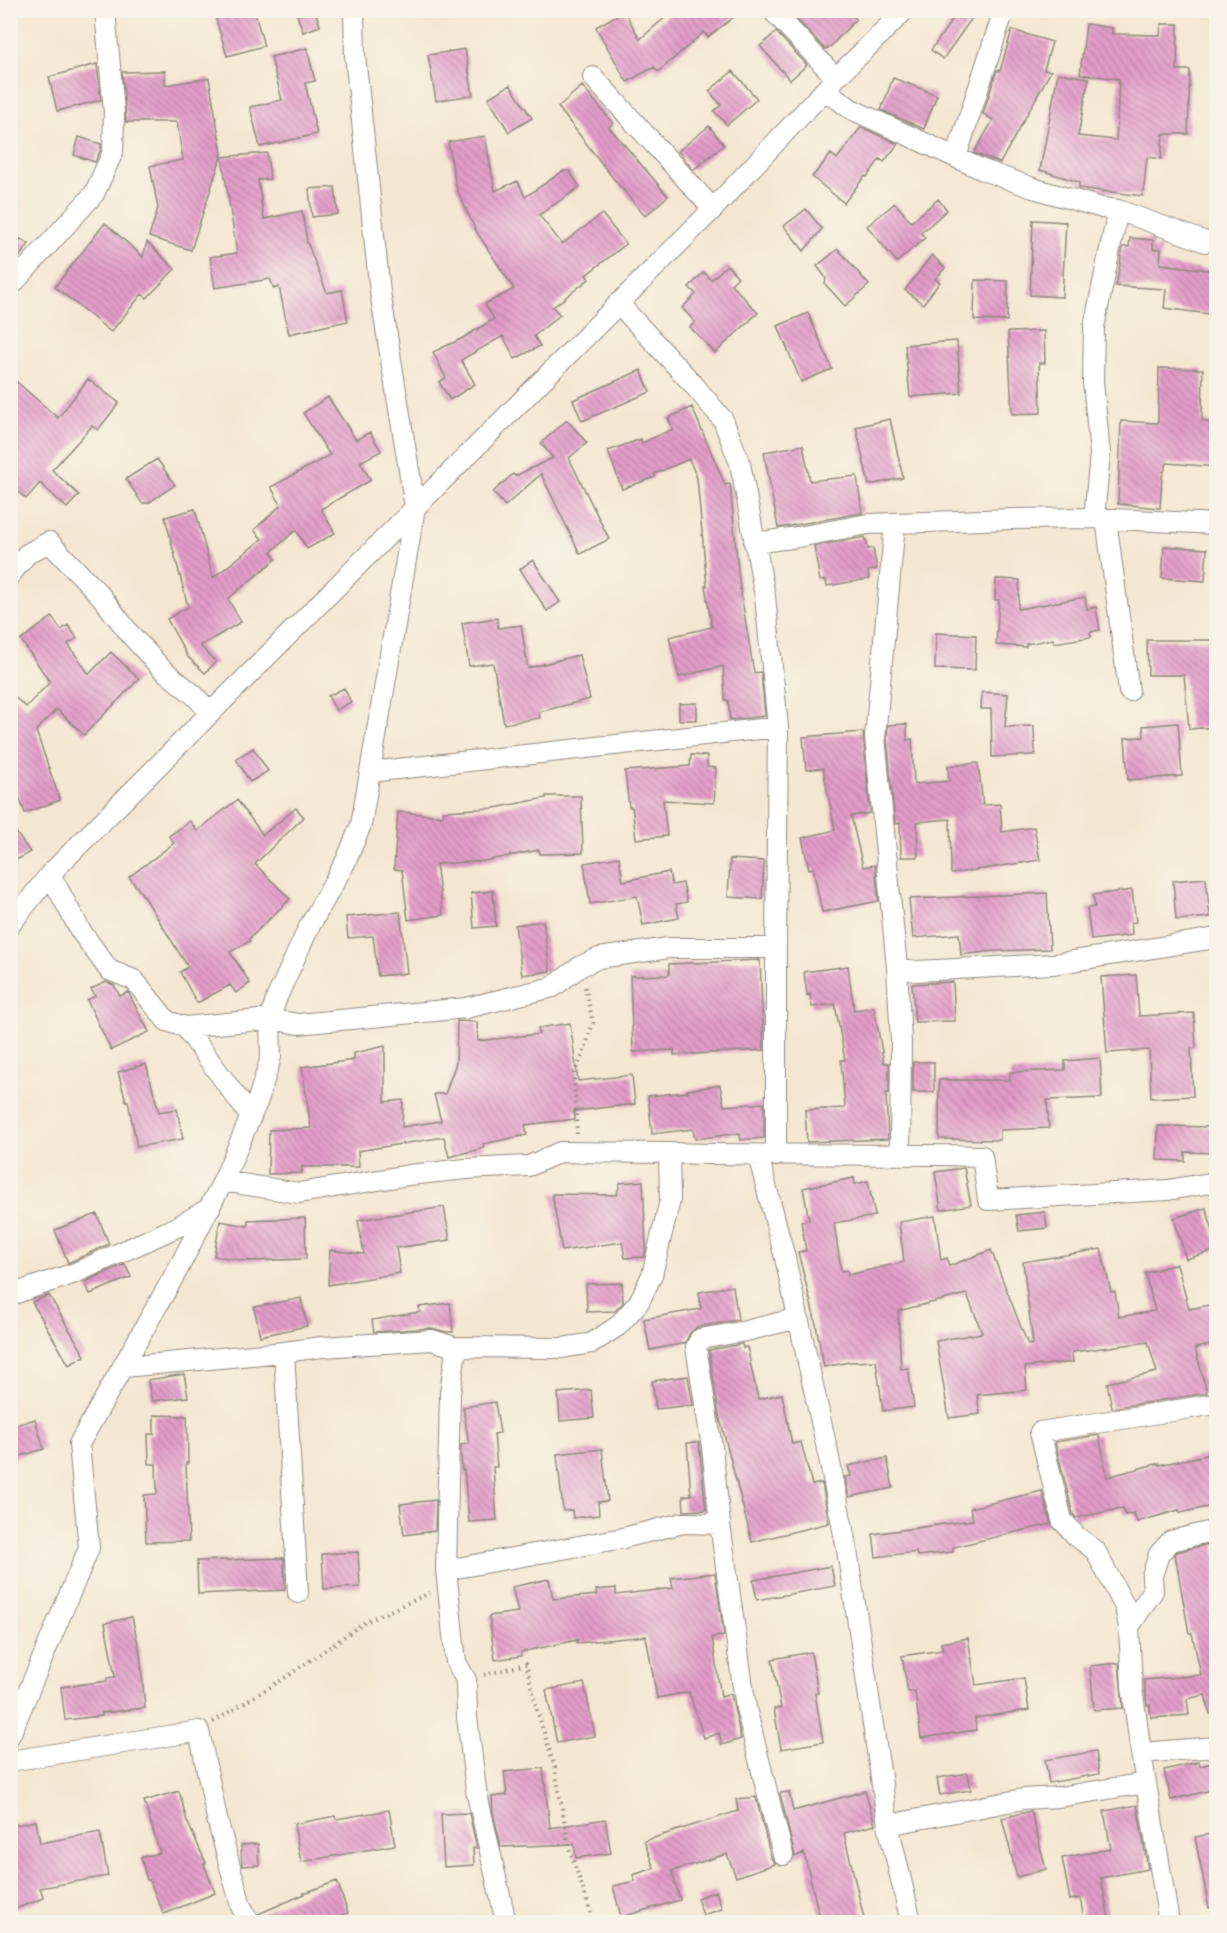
<svg xmlns="http://www.w3.org/2000/svg" width="1227" height="1933" viewBox="0 0 1227 1933" font-family="'Gochi Hand',sans-serif">
  <style>
    .building { fill: url(#building-back-hatch) }
    .lines { fill: none; stroke-linecap: round; stroke-linejoin: round }
    .minor-casing { stroke: #90897e; stroke-width: 22 }
    .path { stroke: #90897e; stroke-width: 4; stroke-dasharray: 1.5 4.5; stroke-linecap: butt }
    .minor { stroke: #fff; stroke-width: 20 }
  </style>
  <defs>
    <pattern id="building-back-hatch" width="6" height="6" patternUnits="userSpaceOnUse" patternTransform="scale(1.5)"><rect width="6" height="6" fill="#e39cc9"/><path d="M-1 5l2 2M0 0l6 6M5-1l2 2" fill="none" stroke="#b87fa3"/></pattern>
  </defs>
  <rect width="100%" height="100%" fill="#f7f3e8"/>
  <filter id="ink" filterUnits="userSpaceOnUse"><feTurbulence type="fractalNoise" baseFrequency=".0167" numOctaves="2"/><feDisplacementMap in="SourceGraphic" scale="12" xChannelSelector="R" yChannelSelector="G"/><feConvolveMatrix kernelMatrix="1 2 1 2 8 2 1 2 1" color-interpolation-filters="sRGB"/></filter>
  <filter id="wash" filterUnits="userSpaceOnUse"><feTurbulence type="fractalNoise" baseFrequency=".008" numOctaves="4" result="noise"/><feDisplacementMap in="SourceGraphic" scale="24" xChannelSelector="R" yChannelSelector="G"/><feGaussianBlur stdDeviation="1.35" result="paint"/><feColorMatrix in="noise" values="0 0 0 0 0 0 0 0 0 0 0 0 0 0 0 0 0 1.4 0 .05"/><feComposite in="paint" operator="in"/></filter>
  <g filter="url(#wash)">
    <rect width="100%" height="100%" fill="#f4e7d1"/>
    <g id="blocks">
      <path class="building" d="M233 10H254L264 46 227 56 215 16Z
        M312 10H315L320 26 303 32 297 15Z
        M674 10H743L708 37 704 32 658 72 654 67 627 82 596 27 624 11 640 39Z
        M801 10H847L856 19 830 47 825 49 794 16Z
        M956 14 972 18 943 59 931 50Z
        M1086 24 1112 28V34L1160 35 1161 24H1178L1177 70H1190L1188 134H1163L1161 159 1147 157 1143 196 1079 188V182L1040 170 1058 73 1089 78 1078 136 1116 140 1119 79 1080 74Z
        M1012 30 1052 42 1044 70 1051 71 1000 163 974 153 993 120 983 114 997 70 1000 71Z
        M776 32 807 65 790 80 760 46Z
        M307 48 315 81 305 83 317 134 260 147 250 107 282 100 271 57Z
        M465 49 473 95 436 101 428 55Z
        M97 64 101 100 57 111 49 77Z
        M165 71V85L209 78 222 154 191 250 149 237 158 208 150 166 183 160 177 122H126L122 72Z
        M733 71 757 99 727 125 714 111 721 105 709 91Z
        M893 78 937 95 924 129 881 110Z
        M510 85 532 118 509 132 488 98Z
        M582 86 613 123 609 127 668 196 645 216 613 178 558 107Z
        M709 126 724 145 693 170 678 151Z
        M861 127 898 144 884 162 880 159 867 177 865 176 844 203 812 177 831 154 837 159Z
        M485 136 495 191 518 181 525 197 563 171H569L580 187 539 215 562 244 602 214 626 244 586 275 589 279 553 307 560 315 534 336 540 346 515 359 503 336 461 360 475 384 450 400 439 382 446 378 433 352 461 339 494 319 485 304 514 289 476 231 456 187 448 142Z
        M79 137 101 144V149L95 162 74 155Z
        M267 153 270 179 258 180 264 219 302 211 307 242 327 293 342 290 348 321 289 334 279 287 274 289 270 279 215 288 210 257 237 253 222 157Z
        M335 187 338 214 312 217 309 189Z
        M938 199 947 210 921 233 925 238 897 262 867 226 895 203 911 222Z
        M806 209 822 229 804 251 784 226Z
        M1033 220 1066 222 1062 297 1030 295Z
        M105 223 143 257 147 242 175 269 147 298 142 294 111 332 55 287Z
        M10 233 29 244 10 269Z
        M1130 238 1153 240V249H1161L1160 264 1216 271V315L1164 308 1166 289 1116 286 1123 247H1129Z
        M838 249 869 285 845 306 825 284 826 278 817 266Z
        M932 255 945 268 935 279 940 282 923 304 905 290Z
        M727 265 738 277 731 284 758 313 715 353 690 327 695 322 682 308 696 294 689 287 704 272 711 280Z
        M975 280 1008 281 1007 321 974 320Z
        M808 313 832 369 801 382 778 326Z
        M1044 331 1045 363H1039L1041 413 1012 414 1008 332Z
        M957 341 961 393 910 397 905 345Z
        M1159 368 1203 369 1202 421 1216 424V467L1167 463 1162 477 1160 508 1118 504 1121 421 1158 423Z
        M641 370 650 392 582 421 573 400Z
        M10 376 58 418 88 379 119 403 98 430 92 426 52 470 79 495 67 508 40 483 26 499 10 484Z
        M328 397 356 440 370 432 381 451 360 462 371 480 321 509 335 533 307 549 296 530 271 552 276 559 228 599 241 622 200 646 216 662 205 673 188 657 167 619 188 607 165 517 195 509 213 578 262 539 254 530 281 505 271 487 330 455 303 413Z
        M692 407 725 485 730 484 739 581 754 673 761 672 765 716 730 720 728 700H725L723 666 679 677 669 637 712 627 705 586H707L697 478 689 459 654 474 655 477 622 489 608 451 641 439 642 443 673 429 668 418Z
        M890 419 903 478 869 485 856 427Z
        M567 420 587 443 569 458 609 539 580 554 541 474 505 506 493 492 513 474 515 476 553 458 541 443Z
        M803 445 810 481 857 476 862 513 778 528 764 452Z
        M157 459 175 485 148 503H142L126 479Z
        M865 537 868 549 873 548 877 569 868 571 869 579 827 586 826 580 820 581 814 546Z
        M1164 546 1207 549 1205 581 1162 578Z
        M533 560 560 602 547 611 520 569Z
        M996 579 1020 580 1018 609 1085 597 1087 609 1096 607 1100 630 1090 632 1091 637 1054 643 1053 639 1026 644V647L996 645 999 600H995Z
        M52 617 61 630 68 625 77 638 68 644 89 674 111 652 139 679 84 735 57 709 36 731 60 800 25 813 10 773V693L26 707 50 682 21 640Z
        M497 618 498 628 521 625 528 668 579 655 590 699 539 712 540 718 504 724 493 663 469 666 462 623Z
        M936 633 976 635 975 670 935 669Z
        M1147 640H1214L1216 727 1189 729 1184 675H1148Z
        M344 688 351 702 336 710 328 696Z
        M982 692 1008 694 1005 727 1034 726 1035 755 992 757 991 709H981Z
        M697 703V720H679V704Z
        M1178 723 1182 776 1128 780 1125 738 1144 737 1143 726Z
        M907 724V740L912 739 914 784 949 781 948 766 978 763 983 805 1000 804 1002 832 1034 827 1040 860 951 874 950 819 917 822 918 857H901L900 823 895 824 887 737 888 725Z
        M863 732 870 813 851 816 863 867 875 865 879 901 822 912 813 868 809 869 802 838 835 830 823 768 806 770 803 737Z
        M253 748 268 771 250 782 236 759Z
        M691 755 707 756V767L716 768 714 803 663 800 667 836 636 839 632 807H629L625 771 690 766Z
        M546 796H581L583 853 540 854 539 850 484 861 436 864 443 915 408 920 402 870 394 869 398 812 443 816V811L494 808 546 798Z
        M237 800 263 835 296 808 304 817 255 864 290 899 249 939 250 941 230 952 250 983 236 993 230 985 197 1003 180 972 188 967 145 898 129 877 174 843 169 836 190 821 197 831Z
        M10 824 30 852 10 864Z
        M619 857 623 881 669 872 672 885 683 883 687 902 676 904 679 918 643 925 637 896 590 904 584 863Z
        M730 859 764 861 762 899 728 897Z
        M1206 878 1210 917 1176 920 1173 881Z
        M1132 890 1136 922 1131 923 1132 935 1091 940 1087 908 1095 907 1093 895Z
        M493 891 496 926 474 928 471 893Z
        M1047 893 1050 949 994 951 961 955 959 934 913 938 909 899Z
        M400 912 407 973 378 976 373 936 348 938 346 917Z
        M543 921 550 971 522 975 515 925Z
        M760 960 764 1050 674 1055V1050L633 1052 630 976 669 975V964Z
        M848 966 854 1010 874 1007 884 1063H889V1093H886L888 1139 807 1142 805 1110 845 1108 841 1060H845L835 1004 812 1007 810 994 807 995 804 972Z
        M1136 975 1139 1016 1194 1013 1196 1048H1191L1193 1096 1151 1098 1149 1050 1107 1053 1101 977Z
        M106 982 114 985 120 996 128 992 149 1032 111 1050 87 1000 95 996 91 989Z
        M953 982 955 1021 915 1022 912 984Z
        M457 1021 477 1022 478 1041 539 1034 538 1028 570 1023 578 1081 632 1075 635 1104 574 1111 575 1119 525 1125 527 1135 483 1144 484 1148 449 1157 444 1137 358 1151 359 1167H302V1173L268 1174 269 1130 311 1128 302 1067 354 1060V1053L385 1046V1102L403 1100 402 1127 441 1121 434 1094H445L456 1063Z
        M1100 1058 1102 1098 1047 1100 1049 1128 1000 1130V1140L939 1139V1080H1010V1072L1065 1070V1061Z
        M913 1062H934V1092H913Z
        M146 1064 159 1112 177 1109 183 1139 137 1147 128 1101H126L118 1072Z
        M720 1085 724 1106 764 1103V1138L740 1140V1133L695 1139 693 1129 652 1134 648 1096 688 1092 687 1090Z
        M1158 1126 1216 1127V1153L1185 1152V1161L1157 1160Z
        M964 1168 971 1205 941 1210 935 1172Z
        M854 1178 855 1184 868 1181 875 1216 834 1223 841 1271 847 1270 848 1275 904 1262 899 1222 935 1216 941 1260 947 1258 949 1266 991 1250 1028 1345 1033 1344 1023 1262 1101 1249 1111 1292H1115L1119 1317 1155 1311 1145 1273 1177 1264 1189 1309 1216 1304V1344L1195 1348 1207 1393 1112 1408 1107 1383 1157 1372 1148 1342 1072 1352 1073 1362 1025 1367 1027 1390 977 1395 980 1414 949 1418 936 1341 982 1333 967 1294 898 1311 901 1369 908 1368 914 1407 883 1411 876 1361 849 1362 824 1367 815 1320 798 1252 806 1251 801 1221 809 1220 803 1188Z
        M643 1181 646 1247 644 1257 625 1258 622 1242 562 1251 552 1194 617 1195 620 1183Z
        M444 1207 450 1240 396 1248 400 1273 328 1285 330 1250 364 1254 358 1220Z
        M1206 1208 1216 1241V1250L1186 1259 1174 1218Z
        M1045 1212 1047 1228 1019 1231 1016 1215Z
        M97 1214 109 1244 68 1263 55 1230Z
        M305 1218 306 1259 246 1261 214 1256 220 1221 248 1226V1220Z
        M125 1264 131 1277 90 1294 85 1282Z
        M622 1283 623 1303 615 1311 587 1312 586 1284Z
        M733 1286 738 1320 697 1327 690 1333 685 1343 650 1350 644 1319 701 1309 699 1292Z
        M49 1295 85 1356 69 1365 32 1302Z
        M301 1298 307 1326 260 1336 254 1307Z
        M450 1303 453 1332H447L431 1328 374 1332 372 1320 420 1312 419 1307Z
        M742 1344 743 1348 747 1347 758 1399 782 1394 792 1444 801 1442 812 1485 822 1483 829 1523 752 1542 719 1415 709 1350Z
        M184 1374 188 1397 152 1401 148 1380Z
        M688 1376 693 1405 656 1409 652 1381Z
        M591 1390 594 1418 560 1421 558 1393Z
        M495 1402 500 1433 494 1434 497 1467H493L497 1520 469 1522 464 1470H462L461 1454V1445L469 1444 463 1407Z
        M154 1415 187 1416 188 1463H186L189 1541 146 1542 144 1495 157 1494 156 1464H149L148 1434H154Z
        M35 1419 44 1449 10 1459V1427Z
        M1099 1435 1107 1477 1159 1463V1465L1216 1453V1505L1180 1513 1179 1510 1137 1522 1134 1513 1125 1515 1123 1508 1076 1518 1073 1514 1055 1442Z
        M699 1442 706 1510 684 1511 683 1496 691 1495 687 1443Z
        M602 1449 608 1501 598 1502 599 1515 573 1518 572 1510 563 1511 557 1454Z
        M887 1458 893 1488 849 1497 845 1477 851 1476 848 1466Z
        M1042 1491 1051 1524 953 1547V1552L917 1556 916 1552 876 1557 873 1534 973 1520 970 1508Z
        M436 1500 435 1531 404 1535 400 1504Z
        M1216 1542V1714H1210L1205 1695 1187 1699 1189 1715 1151 1718 1150 1705H1147L1144 1680 1201 1675 1192 1633H1189L1175 1555 1177 1552Z
        M358 1552 360 1587 324 1589 322 1554Z
        M284 1558 285 1590 198 1594 197 1561Z
        M831 1566 835 1586 757 1600 753 1580Z
        M715 1573 724 1636 712 1637 721 1697 731 1694 741 1739 722 1745 719 1733 704 1738 689 1692 657 1698 646 1636 577 1643V1640L521 1652V1656L495 1660 489 1616 518 1612 512 1587 549 1579 553 1599 597 1595 596 1590 616 1588V1595L673 1588 671 1578Z
        M132 1617 140 1653 145 1708 102 1713V1716L65 1720 61 1687 107 1681V1678L115 1677 105 1623Z
        M968 1638 976 1685 1024 1678 1029 1710 975 1718 976 1730 921 1738 915 1691 908 1692 902 1656 943 1650 941 1643Z
        M811 1652 818 1693H815L823 1742 781 1749 774 1709 781 1708 772 1659Z
        M1119 1663 1123 1708 1094 1710 1090 1666Z
        M584 1683 595 1736 557 1743 546 1690Z
        M1096 1751 1099 1774 1049 1783 1045 1760Z
        M1199 1762 1200 1766 1216 1762V1789L1171 1800 1164 1770Z
        M543 1768 550 1828 605 1819 611 1853 576 1858 574 1844 501 1847 493 1812 492 1797 507 1795 504 1772Z
        M968 1773 971 1790 940 1795 937 1778Z
        M179 1791 187 1821 206 1863 204 1864 215 1893 164 1914 149 1880H147L141 1857 160 1853 144 1801Z
        M865 1791 875 1825 844 1833 865 1923H821L804 1853 795 1857 780 1793 789 1792 793 1811Z
        M756 1797 771 1858 775 1864 736 1877 727 1854 672 1871 680 1900 621 1917 613 1886 635 1881 633 1875 654 1868 644 1841 738 1811 736 1799Z
        M1137 1805 1148 1869 1101 1878 1110 1923H1085L1080 1898 1070 1900 1062 1858 1111 1849 1104 1811Z
        M389 1810 395 1845 301 1862 294 1824 335 1816 336 1819Z
        M1031 1811 1046 1869 1017 1877 1002 1818Z
        M469 1813 477 1848H473L474 1865 444 1867 441 1814Z
        M36 1821 40 1843 100 1832 108 1876 40 1888 44 1898 10 1911V1826Z
        M1216 1833V1907L1209 1908 1195 1837Z
        M258 1844 259 1865 242 1866 241 1845Z
        M337 1881 348 1913 320 1923H261L258 1914 305 1894 304 1893Z
        M716 1891 722 1909 703 1915 697 1898Z"/>
    </g>
  </g>
  <g filter="url(#ink)">
    <use href="#blocks" fill-opacity="0" stroke="#90897e" stroke-width="1.5"/>
    <g class="lines">
      <defs>
        <path id="minor" d="M772 10 836 78
          M593 77 713 209
          M825 90 851 109 983 170 1033 188 1102 208 1118 210 1206 242 1216 240
          M956 157 1004 10
          M10 287 94 194 113 152 114 112 105 10
          M618 303 693 384 723 420 740 463 765 596 778 727 776 948
          M1094 518 1100 454 1093 382 1094 327 1118 210
          M1106 519 1129 691
          M895 523 875 737 897 968 901 1042 900 1154
          M754 543 798 537 868 524 1012 519 1094 518 1216 524
          M10 575 27 554 49 542 100 595 130 634 161 668 194 695 211 713
          M370 772 778 727
          M50 874 80 930 109 970 134 980 167 1021 185 1027 270 1019 298 1024 466 1008 553 987 581 966 599 958 669 948H776V1156
          M10 925 50 874 713 209 836 78 905 10
          M897 968 916 971 1054 964 1216 938
          M185 1027 251 1117
          M758 1155 785 1258 829 1458 847 1550 888 1825 911 1922
          M223 1181 299 1193 409 1175 466 1169 529 1166 560 1152 669 1153
          M10 1295 75 1273 177 1227 210 1208
          M454 1347 455 1357 450 1394 446 1570 456 1662 466 1680 467 1717 476 1790 506 1922
          M284 1352 298 1593
          M124 1367 284 1352 322 1347 432 1340 454 1347 562 1348 592 1343 618 1326 639 1302 652 1275 670 1200 669 1153C774 1156 878 1153 982 1156L988 1200 1168 1190 1216 1182
          M446 1570 623 1538 683 1523 720 1524
          M1129 1627 1125 1607 1095 1550 1076 1536 1062 1520 1040 1432 1216 1404
          M10 1735 89 1548 79 1444 179 1267 223 1181 258 1100 271 1057 270 1019 277 997 309 927 346 861 361 825 415 507 380 292 355 55 354 10
          M1141 1753 1132 1687 1129 1627 1153 1591 1152 1576 1159 1554 1171 1541 1216 1530
          M10 1761 199 1731 217 1819 241 1906 249 1922
          M888 1825 1023 1799 1059 1797 1145 1783
          M783 1855 746 1708 720 1524 712 1447 696 1347 700 1339 746 1331 798 1318
          M1169 1922 1141 1753 1216 1747"/>
      </defs>
      <use href="#minor" class="minor-casing"/>
      <path class="path" d="M577 1134 574 1073 583 1055 593 1023 585 987
        M484 1675 526 1664 537 1710 555 1768 569 1848 594 1922
        M213 1722 288 1676 365 1622 430 1593"/>
      <use href="#minor" class="minor"/>
    </g>
  </g>
  <rect width="1227" height="1933" fill="none" stroke="#f7f3e8" stroke-width="36"/>
</svg>
